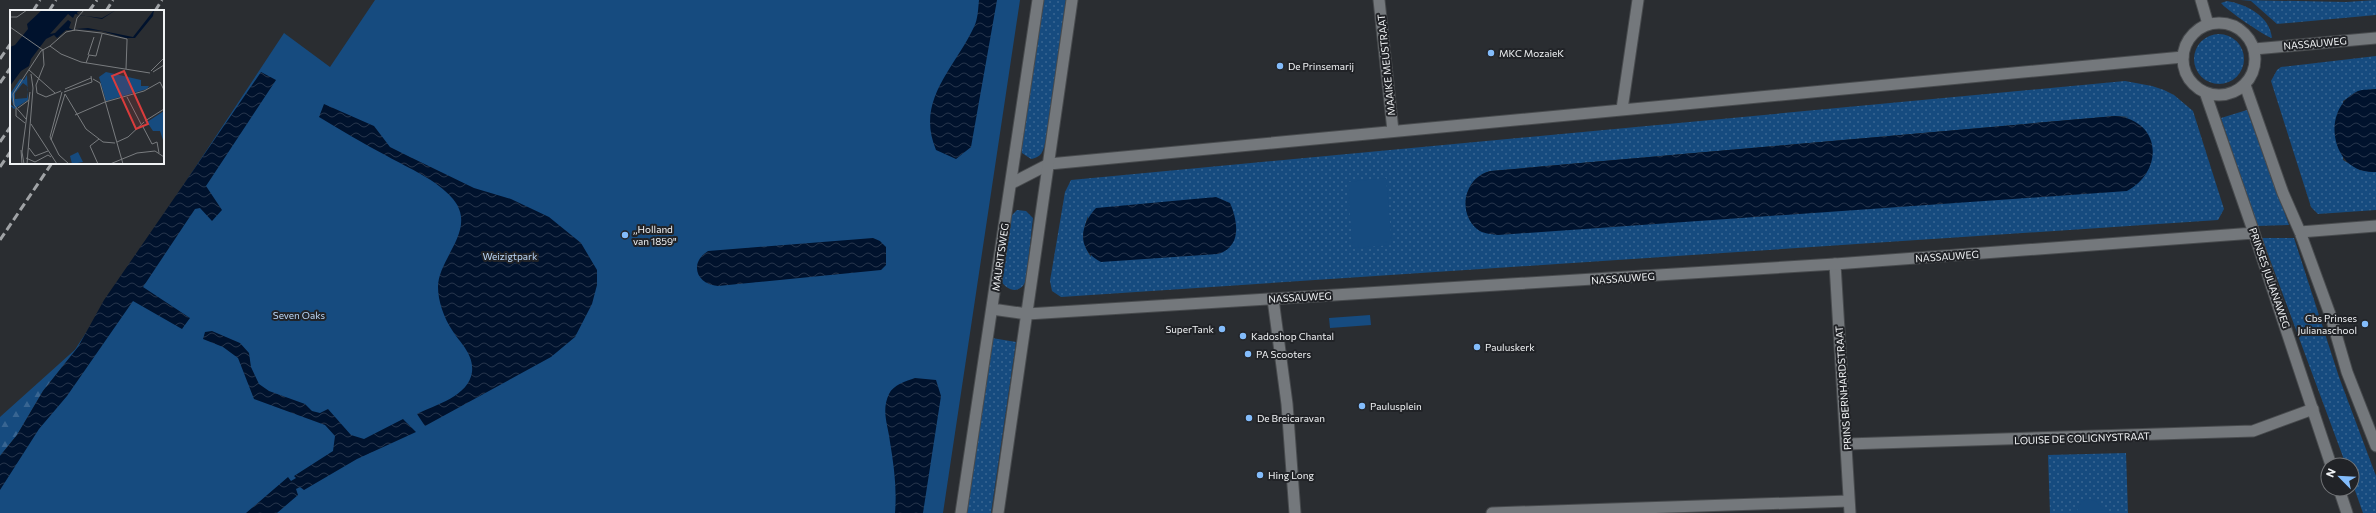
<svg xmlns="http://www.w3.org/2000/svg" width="2376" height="513" viewBox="0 0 2376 513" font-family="Commissioner,sans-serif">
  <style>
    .grass { fill: url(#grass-dots); fill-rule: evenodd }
    .forest { fill: url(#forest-firs) }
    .park { fill: #164b7f }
    .water { fill: url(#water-waves) }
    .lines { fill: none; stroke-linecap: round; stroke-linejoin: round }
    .minor-casing { stroke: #484b4e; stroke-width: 13 }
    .tertiary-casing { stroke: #484b4e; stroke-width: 13 }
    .minor { stroke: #74787c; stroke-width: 11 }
    .tertiary { stroke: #74787c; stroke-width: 11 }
    .rail { stroke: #a0a3a6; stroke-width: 3; stroke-dasharray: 8 4; stroke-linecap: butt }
    .poi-dot { fill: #83bcfb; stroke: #212327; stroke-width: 1.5 }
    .labels { text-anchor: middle; stroke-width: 4; stroke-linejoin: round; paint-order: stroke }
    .street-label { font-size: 10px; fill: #f0f2f4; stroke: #212327 }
    .poi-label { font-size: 10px; fill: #f0f2f4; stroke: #212327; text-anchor: start }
    .park-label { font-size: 10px; fill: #b9d5f5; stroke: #212327 }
    .inset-road { fill: none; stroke: #797c7f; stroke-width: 1 }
    .view { fill: #d93c3c; fill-opacity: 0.15; stroke: #d93c3c; stroke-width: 2 }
    .inset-edge { fill: none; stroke: #f0f2f4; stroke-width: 2 }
  </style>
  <defs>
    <pattern id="grass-dots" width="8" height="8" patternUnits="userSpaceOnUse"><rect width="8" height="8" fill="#164b7f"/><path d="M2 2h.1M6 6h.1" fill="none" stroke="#386592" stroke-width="1.8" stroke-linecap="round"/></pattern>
    <pattern id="forest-firs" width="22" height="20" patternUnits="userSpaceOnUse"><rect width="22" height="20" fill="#164b7f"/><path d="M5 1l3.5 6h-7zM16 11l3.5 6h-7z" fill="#386592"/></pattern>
    <pattern id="water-waves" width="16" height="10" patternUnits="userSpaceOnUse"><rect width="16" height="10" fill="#00122d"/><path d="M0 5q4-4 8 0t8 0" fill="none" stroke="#26354c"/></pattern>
  </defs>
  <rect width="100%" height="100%" fill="#2a2d31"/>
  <path class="grass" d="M1042 0H1066L1046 140C1043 150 1043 157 1031 159L1022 153 1021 144Z
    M2241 0 2346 2 2376 0V15L2277 24 2251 1Z
    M2227 1C2246 4 2270 16 2272 38 2266 37 2225 9 2221 3Z
    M2194 59a25 25 0 1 1 50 0a25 25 0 1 1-50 0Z
    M2376 56V89L2359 91 2343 101V160L2360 170 2376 172V210L2318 214 2311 207 2271 81 2277 70 2281 67Z
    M2125 81 2152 86 2164 90 2174 95 2193 111 2224 209 2218 220 1061 297 1052 291 1050 281 1065 192 1071 180ZM2115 116 2129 117 1473 224C1458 206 1468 176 1491 171ZM1088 216 1091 257C1081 242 1082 233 1088 216Z
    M2247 110 2289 225 2257 226 2221 118Z
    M1017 210 1026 211 1033 218 1026 280C1021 294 1008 292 1001 281L1011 216Z
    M2262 238H2294L2339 377 2376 476V513H2363L2352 482V465H2346Z
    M992 338 1016 342 991 513H966Z
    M2126 453 2128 513H2050L2048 455Z"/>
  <path class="forest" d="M78 347 43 391 17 435 0 456V417Z"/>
  <path class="park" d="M375 0H1020L943 513H0V463L11 451 78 345 284 33 330 67Z
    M1386 178 1392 245 1353 248 1347 182Z
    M1370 315 1371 325 1330 328 1329 318Z
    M2087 499 2095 501 2109 513H2076L2081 502Z"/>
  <path class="water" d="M979 0H997L971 147 956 159 936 150C915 100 955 68 974 27 978 19 978 9 979 0Z
    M261 72 276 80 206 186 222 210 212 221 200 208 195 209 143 287 190 318 182 329 133 301 67 396 39 429 0 490V456L17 435 43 391 78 347 104 300Z
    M2376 89V172C2331 175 2319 109 2358 91 2363 89 2370 90 2376 89Z
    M324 104 374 126 390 147 408 156 474 188 511 199 549 217 581 243 597 270V285L592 304 575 337 551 357 425 426 417 414C435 405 469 396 472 372 474 354 460 343 452 330 444 318 438 301 438 287 438 258 478 229 453 199 436 179 410 169 387 156 364 144 341 130 319 117Z
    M2115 116C2161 120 2165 170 2127 191L1498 235C1491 234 1483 234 1477 229 1457 212 1464 177 1491 171Z
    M1216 197 1230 203C1238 221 1242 247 1218 254L1101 262C1077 250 1079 226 1096 208Z
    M873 238 880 241 886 247V265L881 270 718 286C696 284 689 263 708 251Z
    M212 331 240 343 249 353 251 367 259 384 269 391 305 404 312 411 320 413 328 409 351 435 364 439 403 419 416 432 357 459 304 490 300 487 296 489 298 495 277 513H246L288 477 291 481 296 478 294 476 333 451 335 436 325 425 254 399 238 358 223 347 203 339 205 332Z
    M915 378 936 380 941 396 923 513H895C897 489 894 466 890 442 888 425 881 411 889 394 893 385 906 381 915 378Z"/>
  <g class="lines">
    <defs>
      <path id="minor" d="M1379 0 1393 131
        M2254 49 2376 38
        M1622 109 1638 0
        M1012 183 1049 164 2183 57
        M1835 264 1850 513
        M1273 299 1287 404 1295 513
        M1847 444 2253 431 2313 409
        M1492 513 1849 501"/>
      <path id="tertiary" d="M2201 0 2208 24
        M2183 59a36 36 0 1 1 72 0a36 36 0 1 1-72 0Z
        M2245 85 2283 193 2300 232 2331 317 2347 372 2376 446
        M2205 92 2254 233 2331 465
        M2300 232 2376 226
        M992 309 1027 314 1835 264 2254 233
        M2339 489 2347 513
        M961 513 1038 0
        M998 513 1072 0"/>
    </defs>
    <use href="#minor" class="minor-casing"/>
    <use href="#tertiary" class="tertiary-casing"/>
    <use href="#minor" class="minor"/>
    <use href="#tertiary" class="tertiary"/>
    <path class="rail" d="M33 11 40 0
      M49 11 56 0
      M89 11 97 0
      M106 11 113 0
      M155 11 162 0
      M0 59 11 43
      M0 83 11 67
      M0 142 11 126
      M0 167 11 151
      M0 240 52 163"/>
  </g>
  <g class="poi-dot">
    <circle cx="1491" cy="53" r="4"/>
    <circle cx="1280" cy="66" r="4"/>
    <circle cx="625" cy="235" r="4"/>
    <circle cx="2365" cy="324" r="4"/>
    <circle cx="1222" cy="329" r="4"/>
    <circle cx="1243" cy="336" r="4"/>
    <circle cx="1477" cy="347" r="4"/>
    <circle cx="1248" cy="354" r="4"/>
    <circle cx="1362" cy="406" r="4"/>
    <circle cx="1249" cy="418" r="4"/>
    <circle cx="1260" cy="475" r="4"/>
  </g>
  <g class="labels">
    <g class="street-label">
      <text transform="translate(2315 43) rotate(-5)" y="4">NASSAUWEG</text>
      <text transform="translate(1386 65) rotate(-96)" y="4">MAAIKE MEUSTRAAT</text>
      <text transform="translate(1947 256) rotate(-4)" y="4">NASSAUWEG</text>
      <text transform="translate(1000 257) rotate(-82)" y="4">MAURITSWEG</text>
      <text transform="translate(1623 278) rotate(-4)" y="4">NASSAUWEG</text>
      <text transform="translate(2270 278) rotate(71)" y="4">PRINSES JULIANAWEG</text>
      <text transform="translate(1300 297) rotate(-3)" y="4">NASSAUWEG</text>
      <text transform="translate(1843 388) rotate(-94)" y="4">PRINS BERNHARDSTRAAT</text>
      <text transform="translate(2082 438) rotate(-2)" y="4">LOUISE DE COLIGNYSTRAAT</text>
    </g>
    <g class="poi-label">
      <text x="1499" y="57">MKC MozaieK</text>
      <text x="1288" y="70">De Prinsemarij</text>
      <text x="633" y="233">,,Holland<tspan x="633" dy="12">van 1859"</tspan></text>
      <text x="2357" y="322" text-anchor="end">Cbs Prinses<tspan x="2357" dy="12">Julianaschool</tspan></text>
      <text x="1214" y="333" text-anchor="end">SuperTank</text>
      <text x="1251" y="340">Kadoshop Chantal</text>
      <text x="1485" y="351">Pauluskerk</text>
      <text x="1256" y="358">PA Scooters</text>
      <text x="1370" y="410">Paulusplein</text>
      <text x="1257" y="422">De Breicaravan</text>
      <text x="1268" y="479">Hing Long</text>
    </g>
    <g class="park-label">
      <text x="510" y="260">Weizigtpark</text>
      <text x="299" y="319">Seven Oaks</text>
    </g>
  </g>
  <g transform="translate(10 10)">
    <rect width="154" height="154" fill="#2a2d31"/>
    <path d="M17 65 18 90 4 99 2 97H1V95L4 97 0 84 10 69 14 70ZM15 71 18 79 17 88 5 89V83L13 73 17 76Z" fill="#164b7f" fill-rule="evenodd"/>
    <path d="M154 101V129L153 130 150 121H143L137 112Z" fill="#164b7f"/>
    <path d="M96 62 131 70V76H139L137 79 96 91 89 67ZM68 142 73 152 62 154 60 146Z" fill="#164b7f"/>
    <path d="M32 0H73L67 2 68 5 92 8 106 0 92 9 65 4 63 8 58 4 40 24 45 23 58 10 61 12 59 18 63 20H56L47 28 44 25 36 29 21 49 19 56 11 61 0 76V37L5 35 18 19 17 14ZM144 0 143 6 125 28H116L92 21 66 19 78 18 123 27Z" fill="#00122d"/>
    <path class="inset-road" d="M0 7H7L17 0M0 17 33 40 34 55 26 75 27 83 36 87 51 81M64 21 67 8 74 0M40 36 56 22 65 20 91 23 117 29V31M40 36 51 44 71 52 140 63M78 45 84 27M86 46 92 24M76 53 79 45 86 46M116 59 117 31M19 60 45 83M141 61 154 48M143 62 154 55M83 69 90 73 113 154M55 79 81 68M52 82 40 127 49 145 59 154M54 82 82 72 81 66M117 87 131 114M6 98V106L15 113M8 98 19 90M65 105 95 92 134 81 150 72 154 80M16 109 4 95 3 84 31 41 40 36M135 111 154 99M21 114 47 154M132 115 142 134 147 132 149 143M41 130 55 84 76 119 93 132 105 133M107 132 118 127 134 112M19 138 25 146 38 141M11 140 12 154M16 148 25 152 38 145 41 147M14 154 12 142 20 82M17 154 23 78 21 64M88 154 80 136 89 129M100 154 127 143 145 141 154 147"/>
    <path class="view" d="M114 61 138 114 126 119 102 66Z"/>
    <rect width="154" height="154" class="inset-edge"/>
  </g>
  <g transform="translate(2340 477) rotate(294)"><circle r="19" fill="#212327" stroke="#747679"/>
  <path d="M0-3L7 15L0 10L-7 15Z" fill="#83bcfb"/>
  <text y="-6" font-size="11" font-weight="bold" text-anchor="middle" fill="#f0f2f4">N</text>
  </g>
</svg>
